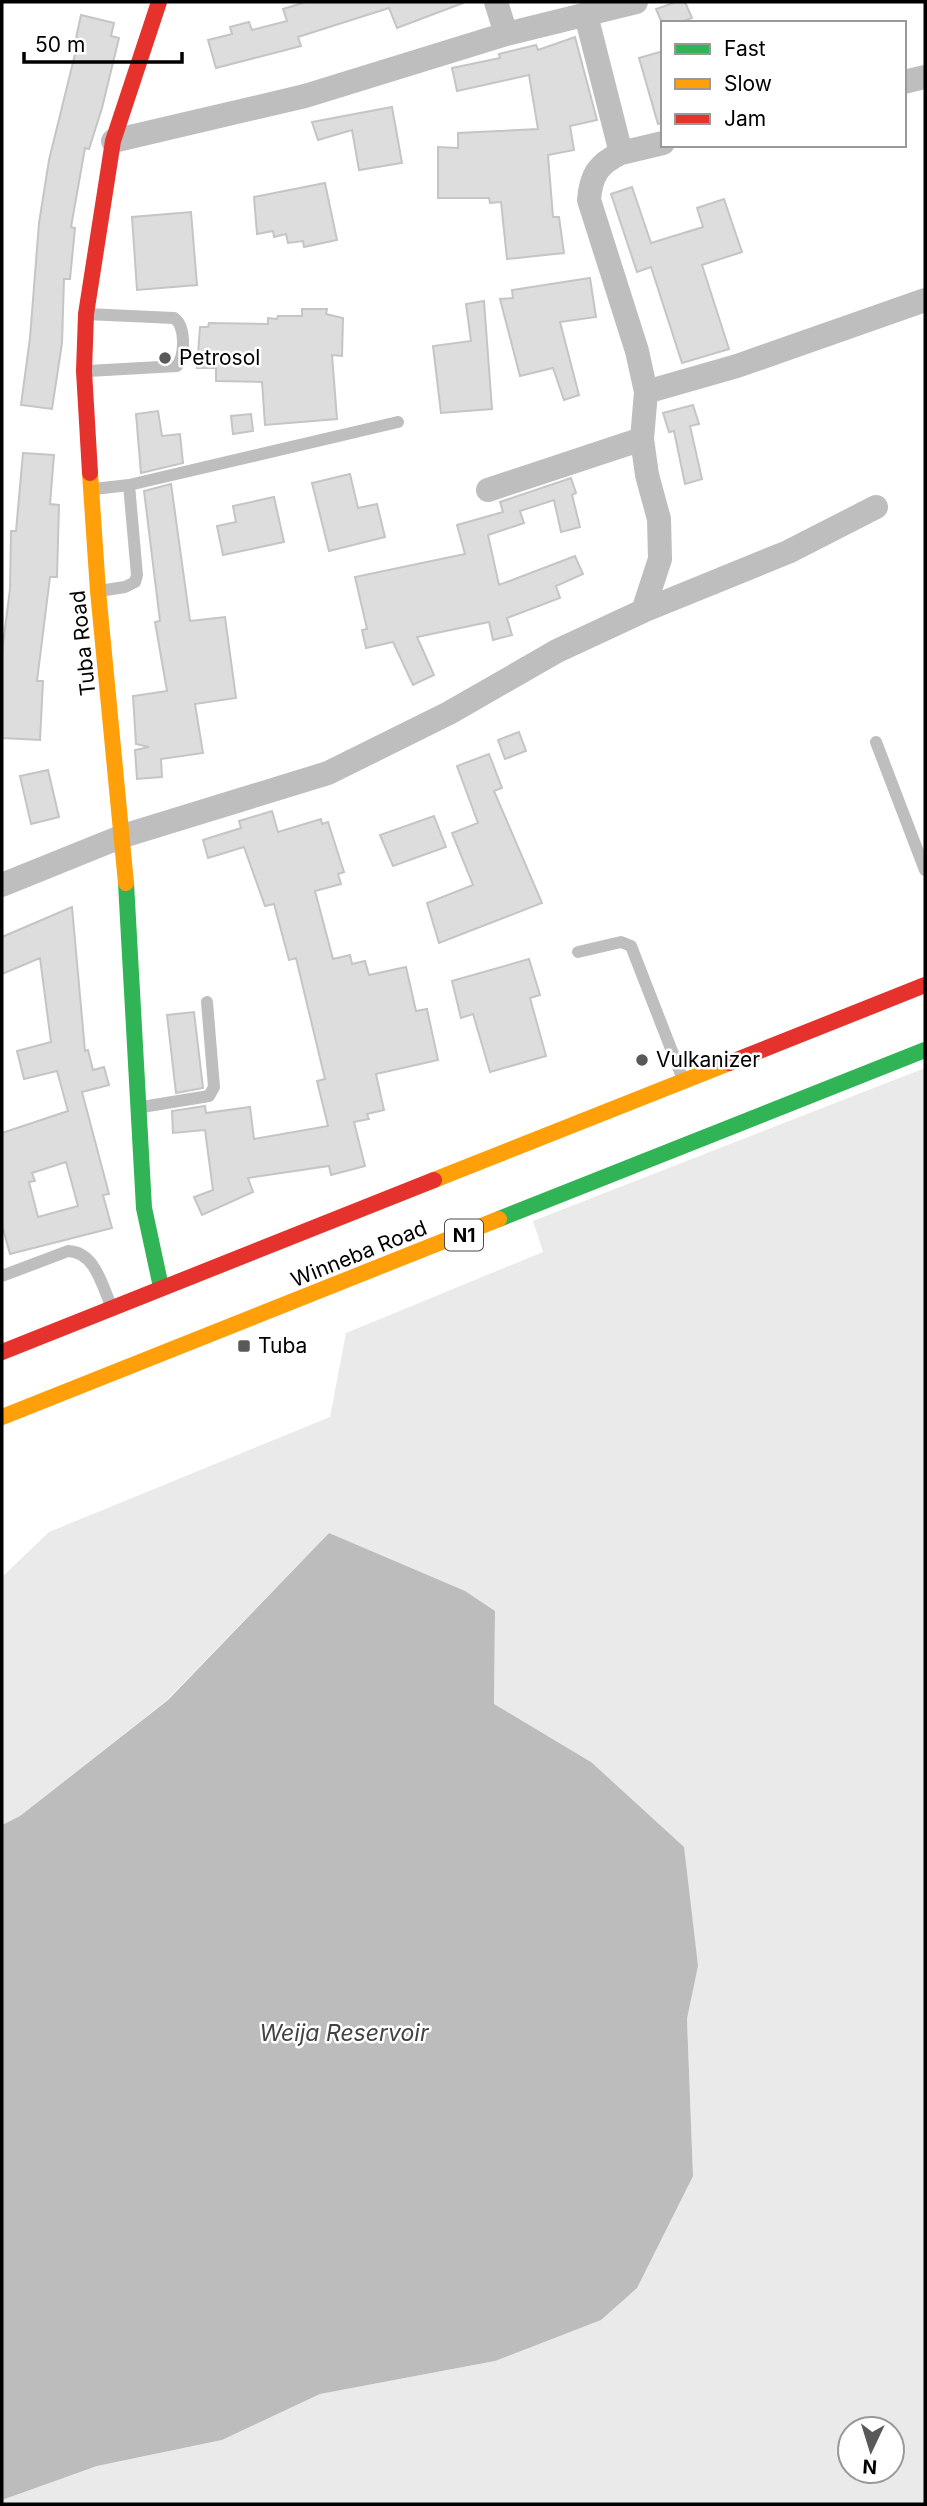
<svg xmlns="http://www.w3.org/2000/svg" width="927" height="2506" viewBox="0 0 927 2506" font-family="Inter,sans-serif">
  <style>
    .green { fill: #eaeaea; fill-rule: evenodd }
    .water { fill: #bcbcbc }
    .building { fill: #ddd; stroke: #c5c5c5; stroke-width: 2; fill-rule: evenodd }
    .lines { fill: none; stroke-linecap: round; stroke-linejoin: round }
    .lane { stroke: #bebebe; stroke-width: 12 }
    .street { stroke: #bebebe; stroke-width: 24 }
    .fast { stroke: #30b455; stroke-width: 16 }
    .slow { stroke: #ff9f0a; stroke-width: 16 }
    .jam { stroke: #e5322d; stroke-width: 16 }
    .poi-dot { fill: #595959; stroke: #fff; stroke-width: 2.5 }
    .labels { text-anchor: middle; stroke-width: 5; stroke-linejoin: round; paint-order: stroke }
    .shield { fill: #fff; stroke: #4c4c4c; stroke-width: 2 }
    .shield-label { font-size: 19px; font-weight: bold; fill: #000 }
    .poi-label { font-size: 21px; fill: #000; stroke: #fff; text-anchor: start }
    .street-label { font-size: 21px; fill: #000; stroke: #fff }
    .water-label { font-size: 23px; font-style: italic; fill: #414141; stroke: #fff }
  </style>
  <rect width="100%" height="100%" fill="#fff"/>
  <path class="green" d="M925 1068V2504H2V2500L97 2466 222 2440 320 2394 495 2361 693 2176 687 2019 698 1966 591 1762 494 1704 495 1611 329 1533 167 1700 20 1816 2 1825V1577L49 1532 330 1417 346 1333 543 1252 533 1221ZM850 2429H892V2471H850Z"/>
  <path class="water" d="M329 1533 465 1591 495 1611 494 1704 591 1762 684 1847 698 1966 687 2019 693 2176 637 2288 601 2320 495 2361 320 2394 222 2440 97 2466 2 2500V1825L20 1816 168 1700Z"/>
  <path class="building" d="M306 2H463V3L397 28 389 8 298 37 301 46 216 68 208 40 232 34 230 27 249 22 252 30 287 21 283 9Z
    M676 2H685L692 18 678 23H662L656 9Z
    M81 15 114 23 111 36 119 38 102 108 89 149 85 148 71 227 75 228 70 279H64L62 343 52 409 21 405 30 338 39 223 49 160 79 38H76Z
    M575 37 597 120 570 126 574 150 548 155 553 217H559L564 253 507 259 501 202 490 203 489 198H438V147L458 148V133L538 129 529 75 457 91 452 68 500 58 499 54 536 45 538 50Z
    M663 51V123L658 124 639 58Z
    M392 107 402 163 359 170 352 130 318 140 312 122Z
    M325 183 337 240 304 247 303 241 288 243 286 234 274 237 273 231 257 234 254 197Z
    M632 187 651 243 703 227 697 208 724 199 742 252 702 265 729 349 682 363 651 267 637 272 611 194Z
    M191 212 197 285 137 290 132 217Z
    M590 278 596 317 560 322 579 395 564 400 553 368 520 376 500 299 513 298 512 290Z
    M484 301 492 409 441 413 433 346 471 341 466 304Z
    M302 309H327L326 314 343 318 342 356 332 355 337 419 265 425 262 382 216 381V368H197L200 327H208L209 323 268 324V318L277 319 278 316H302Z
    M693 405 699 424 690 426 702 479 685 484 674 431 669 432 663 413Z
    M158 411 162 436 180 434 183 463 141 473 136 414Z
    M251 414 253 431 233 434 231 416Z
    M23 453 54 455 50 504 59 505 57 577H50L37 681H43L40 740 2 738V652L10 589 11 531H16Z
    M350 474 358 508 377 504 385 537 329 551 312 483Z
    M571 478 576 493 572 495 580 527 561 532 554 500 520 511 524 523 488 535 499 585 575 556 583 574 556 586 560 598 507 618 512 635 493 640 489 622 417 637 434 675 413 685 393 642 366 648 362 630 367 629 355 577 465 554 457 525 503 512 500 502Z
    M171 484 190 621 225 617 236 698 195 704 203 753 161 759 162 777 137 779 135 750 149 747 136 744 133 696 167 691 155 622 160 621 144 491Z
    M274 497 284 542 223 555 217 526 236 522 233 506Z
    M519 732 526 751 505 759 498 740Z
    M489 754 502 788 494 791 542 903 439 943 427 903 473 885 452 833 478 823 457 766Z
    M48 770 59 817 31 824 20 776Z
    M272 811 278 832 321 819 322 824 328 822 344 872 338 874 341 884 315 891 333 959 350 955 352 964 365 961 369 975 406 967 416 1011 427 1009 438 1060 376 1074 384 1110 367 1114 369 1119 354 1122 365 1166 331 1175 329 1166 248 1178 253 1192 202 1215 194 1197 213 1190 205 1130 173 1133 172 1111 205 1106 206 1113 250 1107 254 1139 328 1126 317 1081 325 1079 296 958 289 960 274 904 265 906 244 847 208 858 203 840 241 828 239 821Z
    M434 816 446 847 393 866 380 835Z
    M72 907 85 1051 88 1050 93 1070 104 1067 109 1085 82 1092 109 1194 103 1195 112 1228 10 1254 2 1225V1133L68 1111 57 1071 24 1079 17 1051 51 1042 40 958 2 974V937ZM66 1162 78 1206 38 1217 29 1182 35 1181 32 1173Z
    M529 959 540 995 530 998 546 1056 490 1072 473 1014 461 1018 452 981Z
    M194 1012 203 1088 176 1093 167 1015Z"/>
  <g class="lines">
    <path class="lane" d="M86 314 174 318C186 326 185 355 177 366L88 371
      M94 489 129 485 398 422
      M99 591 125 587 135 582 137 575 129 485
      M876 742 925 870
      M578 952 621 942 631 946 682 1077
      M142 1107 209 1096 214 1087 207 1002
      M2 1276 68 1251C94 1252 101 1282 110 1303"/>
    <path class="street" d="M496 2 506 34
      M586 15 621 153C598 164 591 175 589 200L637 351 646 392 642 439 647 475 659 519 660 559 643 611
      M904 82 925 77
      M113 141 305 96 506 34 636 2
      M621 153 663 143
      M646 392 737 366 925 300
      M488 490 642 439
      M2 885 123 836 328 773 449 713 557 651 643 611 788 552 876 507"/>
    <path class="fast" d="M126 883 144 1208 161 1287
      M499 1219 925 1050"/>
    <path class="slow" d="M90 473 98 591 126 883
      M434 1180 729 1063
      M2 1417 499 1219"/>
    <path class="jam" d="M90 473 84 371 86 314 113 141 159 2
      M729 1063 925 985
      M2 1352 434 1180"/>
  </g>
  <g class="poi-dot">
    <circle cx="165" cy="358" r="7"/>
    <circle cx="642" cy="1060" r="7"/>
    <rect x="237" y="1339" width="14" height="14" rx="3.5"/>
  </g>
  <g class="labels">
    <rect class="shield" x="445" y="1219.5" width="38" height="31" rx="5"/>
    <g class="shield-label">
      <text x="464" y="1242">N1</text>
    </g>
    <g class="poi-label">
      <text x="179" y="365">Petrosol</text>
      <text x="656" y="1067">Vulkanizer</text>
      <text x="258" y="1353">Tuba</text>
    </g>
    <g class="street-label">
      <text transform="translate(83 643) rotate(-96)" y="7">Tuba Road</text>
      <text transform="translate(359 1254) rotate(-22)" y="7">Winneba Road</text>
    </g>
    <g class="water-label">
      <text x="344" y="2041">Weija Reservoir</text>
    </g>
  </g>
  <rect width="927" height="2506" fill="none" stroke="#000000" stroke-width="7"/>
  <rect x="661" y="21" width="245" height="126" fill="#ffffff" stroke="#999999" stroke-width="2"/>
  <rect x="675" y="44" width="35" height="10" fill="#30b455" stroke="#999999" stroke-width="2"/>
  <text x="724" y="56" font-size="21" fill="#000000">Fast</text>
  <rect x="675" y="79" width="35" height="10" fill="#ff9f0a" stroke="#999999" stroke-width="2"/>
  <text x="724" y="91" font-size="21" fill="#000000">Slow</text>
  <rect x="675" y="114" width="35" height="10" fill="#e5322d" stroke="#999999" stroke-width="2"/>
  <text x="724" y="126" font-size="21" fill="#000000">Jam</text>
  <g transform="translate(871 2450) rotate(184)"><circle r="33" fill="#ffffff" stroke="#999999" stroke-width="2"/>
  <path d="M0-5L12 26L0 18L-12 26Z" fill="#595959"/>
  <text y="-10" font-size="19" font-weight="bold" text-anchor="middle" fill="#000000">N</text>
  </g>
  <path d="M24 52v10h158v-10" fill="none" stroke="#000000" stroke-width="3.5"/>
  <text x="35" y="52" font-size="21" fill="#000000" stroke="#ffffff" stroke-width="5" paint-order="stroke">50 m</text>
</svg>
